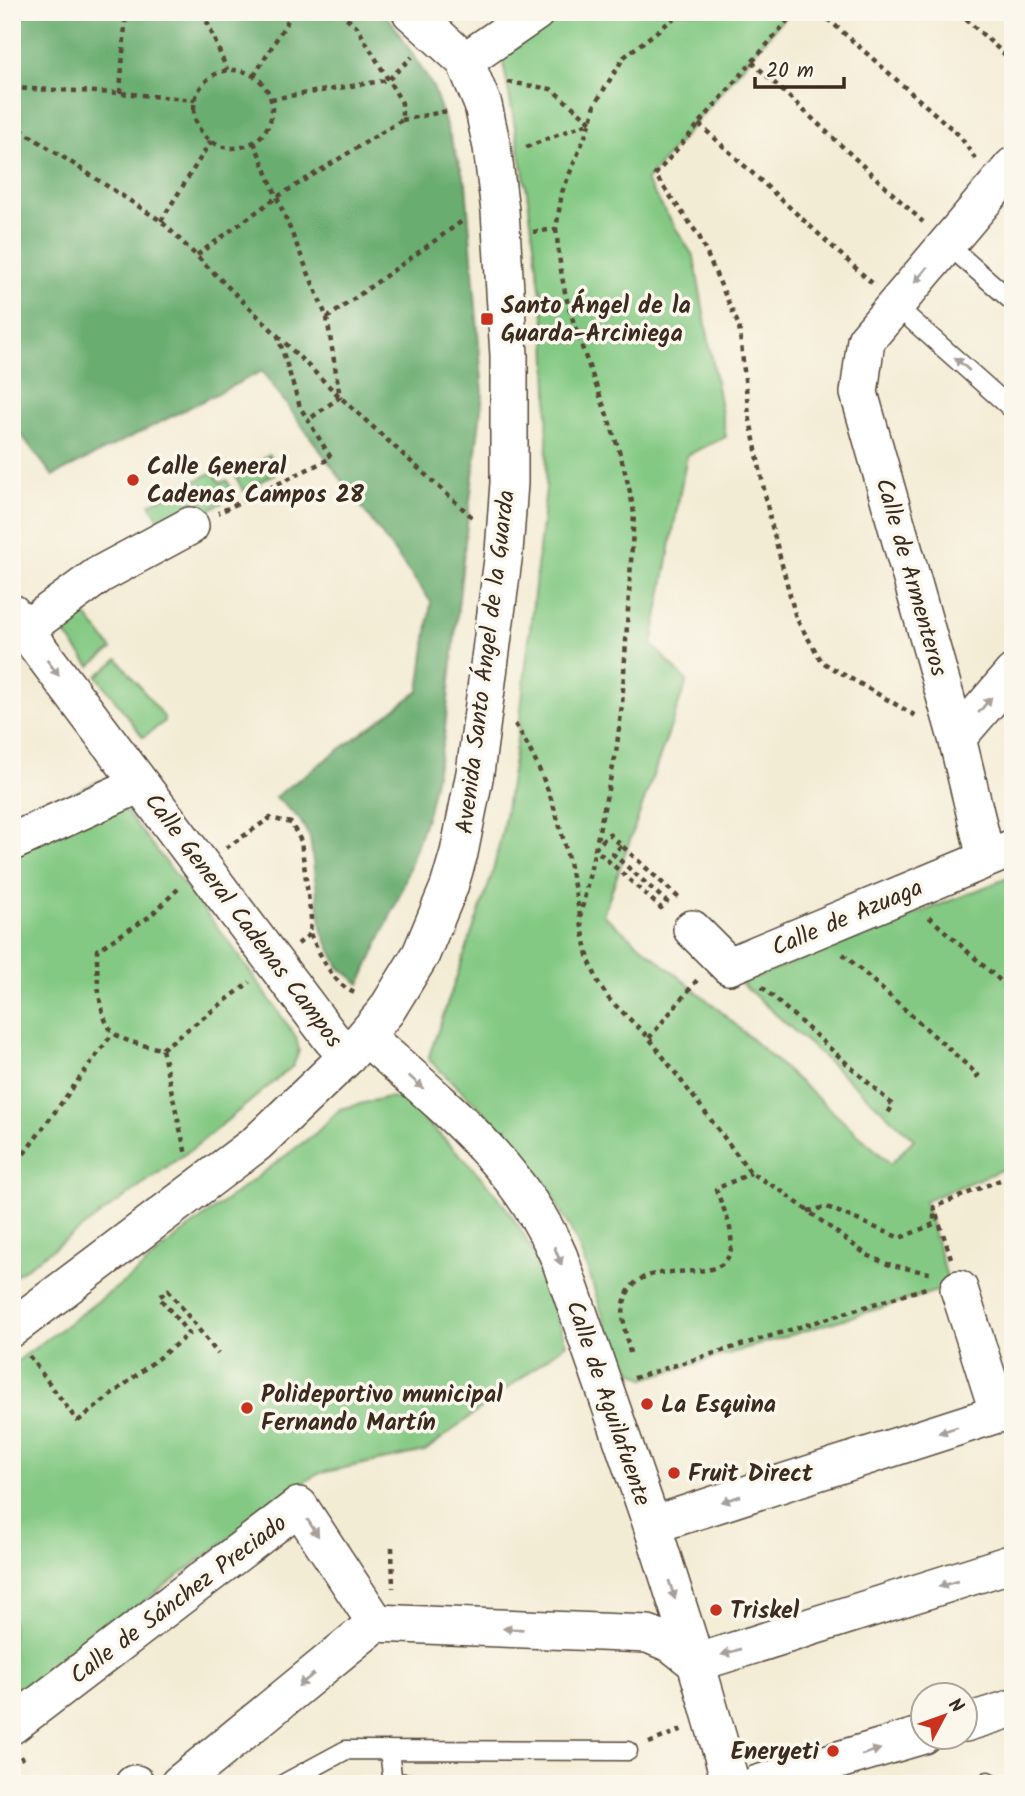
<svg xmlns="http://www.w3.org/2000/svg" width="1025" height="1796" viewBox="0 0 1025 1796" font-family="Kalam,sans-serif">
  <style>
    .green { fill: #83c983; stroke: #5f7a50; stroke-width: 2 }
    .forest { fill: #6aad71; stroke: #526c48; stroke-width: 2 }
    .lines { fill: none; stroke-linecap: round; stroke-linejoin: round }
    .lane-casing { stroke: #574739; stroke-width: 21 }
    .street-casing { stroke: #574739; stroke-width: 40 }
    .path { stroke: #574739; stroke-width: 4.5; stroke-dasharray: 5 5; stroke-linecap: butt }
    .lane { stroke: #fff; stroke-width: 18 }
    .street { stroke: #fff; stroke-width: 37 }
    .oneway { fill: #a79f9a }
    .poi-dot { fill: #c8321e; stroke: #fbf7ec; stroke-width: 2.5 }
    .labels { text-anchor: middle; stroke-width: 7; stroke-linejoin: round; paint-order: stroke }
    .poi-label { font-size: 24px; font-weight: bold; fill: #3b2a1e; stroke: #fbf7ec; text-anchor: start }
    .street-label { font-size: 24px; fill: #3b2a1e; stroke: #fbf7ec }
  </style>
  <rect width="100%" height="100%" fill="#fbf7ec"/>
  <filter id="ink" filterUnits="userSpaceOnUse"><feTurbulence type="fractalNoise" baseFrequency=".0143" numOctaves="2"/><feDisplacementMap in="SourceGraphic" scale="14" xChannelSelector="R" yChannelSelector="G"/><feConvolveMatrix kernelMatrix="1 2 1 2 8 2 1 2 1" color-interpolation-filters="sRGB"/></filter>
  <filter id="wash" filterUnits="userSpaceOnUse"><feTurbulence type="fractalNoise" baseFrequency=".00686" numOctaves="4" result="noise"/><feDisplacementMap in="SourceGraphic" scale="28" xChannelSelector="R" yChannelSelector="G"/><feGaussianBlur stdDeviation="1.57" result="paint"/><feColorMatrix in="noise" values="0 0 0 0 0 0 0 0 0 0 0 0 0 0 0 0 0 1.4 0 .05"/><feComposite in="paint" operator="in"/></filter>
  <g filter="url(#wash)">
    <rect width="100%" height="100%" fill="#f3ecd5"/>
    <path class="green" d="M563 12H789L646 181 694 257 726 437 687 455 652 645 687 681 603 915 718 1009 891 1164 914 1139 741 983 1013 876V1165L924 1201 950 1287 645 1379 617 1361 591 1279 576 1240 545 1182 503 1130 428 1059 492 875 503 828 519 727 546 488 548 394 546 331 527 192 502 56Z
      M269 455 278 472 243 491 234 473Z
      M213 472 220 483 227 480 235 496 207 511 200 500 160 522 150 504Z
      M85 614 112 649 90 666 66 635V628Z
      M118 659 164 717V722L143 737 97 676Z
      M101 780 232 946 296 1037 299 1051 293 1066 196 1146 12 1278V823Z
      M388 1097 402 1099C447 1142 496 1184 526 1239 544 1271 554 1309 566 1344L425 1451 316 1474 12 1699V1365L136 1273 172 1241 317 1132 340 1109Z"/>
    <path class="forest" d="M12 12H381L392 22 433 87 466 184 483 394 466 533 444 737 428 812 401 892 360 984 339 967 322 932 310 838 299 818 275 797 419 691 431 602 262 371 53 476 12 423V319L19 313 12 275Z"/>
  </g>
  <g filter="url(#ink)">
    <g class="lines">
      <defs>
        <path id="lane" d="M947 244 1013 302
          M895 305 1013 410
          M389 1750 393 1784
          M988 1781V1784
          M392 1782 420 1784
          M283 1784 346 1750 628 1751"/>
        <path id="street" d="M465 61 536 12
          M12 613 331 1038 348 1056
          M24 630 99 575 190 526
          M957 738 1013 673
          M12 842 140 784
          M986 858 957 738 859 393 866 340 1013 166
          M692 929 729 966 1013 848
          M365 1036C439 1102 519 1164 559 1257L652 1525 696 1663 731 1784
          M959 1289 999 1414
          M12 1328 257 1143 348 1056 386 1011 421 954 449 887 459 853 475 773 504 552 509 483V355L500 211 492 147 483 105 465 61 411 12
          M652 1525 1013 1409
          M965 1723 1013 1708
          M12 1725 299 1506 376 1623
          M134 1784H136
          M179 1784 376 1623 648 1634 672 1644 696 1663 1013 1563
          M758 1784 923 1735"/>
      </defs>
      <use href="#lane" class="lane-casing"/>
      <use href="#street" class="street-casing"/>
      <path class="path" d="M203 12 227 70
        M795 12 655 175 699 236 739 326 749 415 770 519 796 618 822 662 916 716
        M820 12 960 136 976 160
        M958 12 1013 62
        M752 62 923 222
        M194 109a39 39 0 1 1 78 0a39 39 0 1 1-78 0Z
        M254 76 293 12
        M508 82 551 89 591 122 524 148
        M12 88 120 93 195 100
        M120 93 126 12
        M271 99 388 80 412 57
        M402 120 447 111
        M12 124 161 221 278 336 300 407 331 458 218 513
        M699 124 872 283
        M254 142 327 318 340 397 308 420
        M161 221 211 141
        M556 229C559 254 561 279 568 304 588 374 623 441 634 514L622 705 616 753 580 918 589 960 599 984 609 999 649 1038 751 1173 780 1190 867 1255 887 1264 933 1274
        M533 232 556 229 562 192 591 122 595 104 624 57 682 12
        M197 255 277 197 402 120V103L357 27 340 12
        M327 318 465 219
        M278 336 340 397 472 517
        M515 724C554 787 566 844 580 916
        M621 846 613 854 667 902 661 908 595 849 609 834 679 898
        M226 848 270 818 291 823 301 841 311 918 310 934 298 944
        M178 889 149 917 97 950C97 971 97 1020 115 1034 128 1043 146 1046 162 1049L186 1155
        M929 917 1013 992
        M310 934C321 955 333 987 358 994
        M843 954 978 1075 973 1079
        M762 987 893 1105 887 1115
        M649 1038 698 979
        M162 1049 250 982
        M12 1170 113 1033
        M808 1211 827 1207 900 1238 934 1224V1213
        M951 1258 934 1207 1010 1176
        M630 1353C627 1338 621 1320 624 1304 636 1241 738 1303 731 1236 730 1220 721 1204 716 1189L751 1173
        M29 1356 78 1422
        M634 1378 926 1288
        M78 1421 189 1334 159 1297 168 1290 218 1354
        M392 1547 393 1588
        M649 1743 683 1729
        M12 1765 23 1757"/>
      <use href="#lane" class="lane"/>
      <use href="#street" class="street"/>
    </g>
    <defs><path id="oneway-solid" d="M-6-.8H1V-3.2L6.5 0L1 3.2V.8H-6Z" transform="scale(1.75)"/></defs>
    <g class="oneway">
      <use href="#oneway-solid" transform="translate(921 275) rotate(130)"/>
      <use href="#oneway-solid" transform="translate(962 364) rotate(-138)"/>
      <use href="#oneway-solid" transform="translate(53 668) rotate(53)"/>
      <use href="#oneway-solid" transform="translate(985 705) rotate(-50)"/>
      <use href="#oneway-solid" transform="translate(416 1082) rotate(42)"/>
      <use href="#oneway-solid" transform="translate(558 1256) rotate(69)"/>
      <use href="#oneway-solid" transform="translate(948 1430) rotate(162)"/>
      <use href="#oneway-solid" transform="translate(731 1499) rotate(162)"/>
      <use href="#oneway-solid" transform="translate(313 1528) rotate(57)"/>
      <use href="#oneway-solid" transform="translate(948 1584) rotate(163)"/>
      <use href="#oneway-solid" transform="translate(672 1590) rotate(72)"/>
      <use href="#oneway-solid" transform="translate(513 1629) rotate(-178)"/>
      <use href="#oneway-solid" transform="translate(731 1652) rotate(163)"/>
      <use href="#oneway-solid" transform="translate(306 1680) rotate(141)"/>
      <use href="#oneway-solid" transform="translate(871 1752) rotate(-17)"/>
    </g>
  </g>
  <g class="poi-dot">
    <rect x="480" y="312" width="14" height="14" rx="3.5"/>
    <circle cx="133" cy="480" r="7"/>
    <circle cx="647" cy="1404" r="7"/>
    <circle cx="247" cy="1408" r="7"/>
    <circle cx="674" cy="1473" r="7"/>
    <circle cx="716" cy="1610" r="7"/>
    <circle cx="833" cy="1751" r="7"/>
  </g>
  <g class="labels">
    <g class="poi-label">
      <text x="501" y="313">Santo Ángel de la<tspan x="501" dy="28">Guarda-Arciniega</tspan></text>
      <text x="147" y="474">Calle General<tspan x="147" dy="28">Cadenas Campos 28</tspan></text>
      <text x="261" y="1402">Polideportivo municipal<tspan x="261" dy="28">Fernando Martín</tspan></text>
      <text x="661" y="1412">La Esquina</text>
      <text x="688" y="1481">Fruit Direct</text>
      <text x="730" y="1618">Triskel</text>
      <text x="819" y="1759" text-anchor="end">Eneryeti</text>
    </g>
    <g class="street-label">
      <text transform="translate(912 577) rotate(74)" y="8">Calle de Armenteros</text>
      <text transform="translate(485 662) rotate(-83)" y="8">Avenida Santo Ángel de la Guarda</text>
      <text transform="translate(847 917) rotate(-23)" y="8">Calle de Azuaga</text>
      <text transform="translate(244 920) rotate(53)" y="8">Calle General Cadenas Campos</text>
      <text transform="translate(609 1403) rotate(71)" y="8">Calle de Aguilafuente</text>
      <text transform="translate(178 1599) rotate(-37)" y="8">Calle de Sánchez Preciado</text>
    </g>
  </g>
  <rect width="1025" height="1796" fill="none" stroke="#fbf7ec" stroke-width="42"/>
  <g transform="translate(944 1716) rotate(49)"><circle r="33" fill="#fbf7ec" stroke="#aea59a" stroke-width="2"/>
  <path d="M0-5L12 26L0 18L-12 26Z" fill="#c8321e"/>
  <text y="-10" font-size="19" font-weight="bold" text-anchor="middle" fill="#3b2a1e">N</text>
  </g>
  <path d="M755 77v10h89v-10" fill="none" stroke="#3b2a1e" stroke-width="3.5"/>
  <text x="766" y="77" font-size="21" fill="#3b2a1e" stroke="#fbf7ec" stroke-width="5" paint-order="stroke">20 m</text>
</svg>
